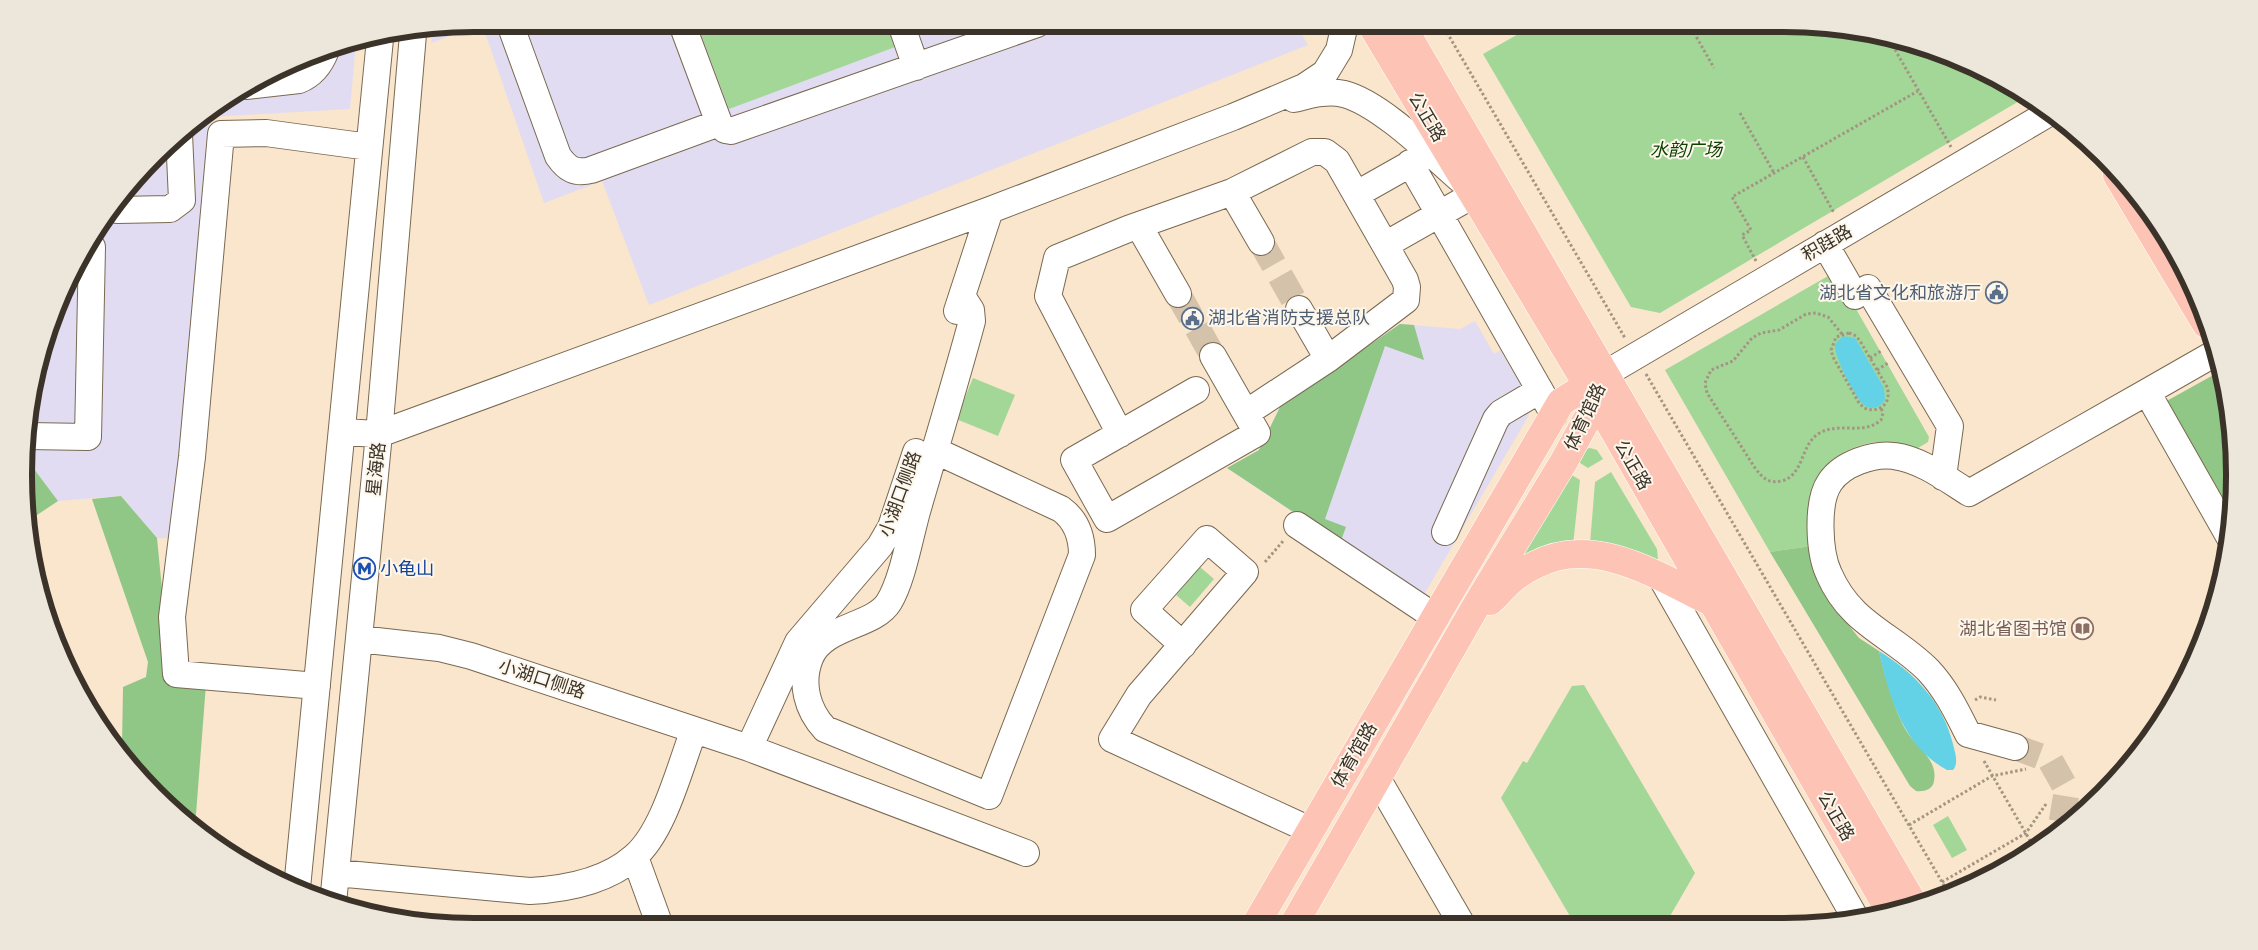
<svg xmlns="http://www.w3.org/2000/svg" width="2258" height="950" viewBox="0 0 2258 950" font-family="Lora,'Noto Sans SC',serif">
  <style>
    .commercial { fill: #e1dcf2 }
    .green { fill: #a2d798 }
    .forest { fill: #90c686 }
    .water { fill: #63d2e7 }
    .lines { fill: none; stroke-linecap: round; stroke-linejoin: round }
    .minor-tunnel { stroke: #d4c2ab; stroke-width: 26; stroke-dasharray: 26 13; stroke-linecap: butt }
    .minor-casing { stroke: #7a6952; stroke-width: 28 }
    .major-casing { stroke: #fff; stroke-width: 29 }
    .path { stroke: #a39582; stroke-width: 3; stroke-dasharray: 2.5 2.5; stroke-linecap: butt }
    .minor { stroke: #fff; stroke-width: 26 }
    .major { stroke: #fdc3b5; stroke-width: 28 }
    .labels { text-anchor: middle; stroke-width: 4; stroke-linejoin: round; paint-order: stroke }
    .street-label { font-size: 18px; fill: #3b3329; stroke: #fdf6eb }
    .park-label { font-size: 18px; font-style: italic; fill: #0b4201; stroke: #fdf6eb }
    .service-label { font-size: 18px; fill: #4e5e75; stroke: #fdf6eb; text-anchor: end }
    .transit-label { font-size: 18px; fill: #164399; stroke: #fdf6eb; text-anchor: start }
    .education-label { font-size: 18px; fill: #785e54; stroke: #fdf6eb; text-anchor: end }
    .rim { fill: none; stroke: #3b3329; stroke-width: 6 }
  </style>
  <rect width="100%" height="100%" fill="#fae6cc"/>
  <path class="commercial" d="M475 24H1296L1308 45 649 305 602 181 544 203 482 24 431 43 433 31Z
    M356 43 350 109 210 117 203 235 171 538H157L121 496 58 501 25 457 32 387 84 249 178 136 249 84 330 48Z
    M1475 321 1494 354 1500 350 1525 392 1518 396 1529 415 1422 598 1227 468 1259 450 1280 407 1400 324 1460 329Z"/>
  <path class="green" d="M697 24H887L895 47 729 109Z
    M1536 24H1783L1928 48 2009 84 2026 97 1660 313 1631 307 1483 54Z
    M1835 272 1929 437 1928 442 1918 448C1905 448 1893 441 1880 442 1854 443 1820 460 1814 488 1810 506 1813 528 1812 546L1770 552 1665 370Z
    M41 365V397H31L32 387Z
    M973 378 1015 395 998 436 956 419Z
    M1590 448 1597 450 1603 459 1588 468 1577 461 1586 449Z
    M1611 472 1657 549 1658 560 1590 544 1595 482Z
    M1570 474 1580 480 1573 545 1524 558 1521 553Z
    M1200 567 1214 579 1190 607 1176 595Z
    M1584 685 1695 873 1666 923H1574L1501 798 1523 761 1527 763 1572 686Z
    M1948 816 1967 850 1952 858 1933 825Z"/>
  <path class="forest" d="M1400 324 1414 325 1424 360 1385 346 1325 519 1346 527 1340 543 1227 468 1259 450 1280 407Z
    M2217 373 2223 383 2233 446 2231 521 2163 403Z
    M25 457 58 501 28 521 24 475Z
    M121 496 157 538 171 682 206 684 195 827 178 814 122 746 123 687 146 677 148 662 92 499Z
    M1812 546 1839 613 1859 638 1879 651C1884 673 1895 713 1907 732 1917 748 1938 759 1934 781 1933 790 1923 792 1916 791L1910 786 1770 552Z"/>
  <path class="water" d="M1843 336 1855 338 1858 343 1884 388 1885 400C1880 407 1872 411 1864 405 1855 398 1833 354 1835 344Z
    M1879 651C1915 673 1943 703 1953 744 1955 753 1959 763 1953 770H1947C1903 746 1889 697 1879 651Z"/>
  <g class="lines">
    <path class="minor-tunnel" d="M1261 242 1299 309
      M1178 294 1213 356
      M2015 747 2050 760 2067 790 2061 826"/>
    <defs>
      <path id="minor" d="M510 24 558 156C567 169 575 174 591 170L719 123
        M682 24 719 123 725 130 731 131 1037 24
        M901 24 916 67
        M246 86 299 80C312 75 321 63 326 50
        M1294 99C1310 95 1327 90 1344 94 1380 103 1433 156 1462 181
        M1410 163 1554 415
        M1232 192 1261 242
        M1357 194 1426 155
        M117 210 170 209 182 200 179 134
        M1139 226 1178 294
        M1825 244 1855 296 1868 288 1950 426 1943 477
        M1385 245 1473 195
        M1299 309 1328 359
        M957 311 990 210
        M1605 374 2049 113
        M1196 390 1074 460 1107 519 1257 433 1213 356
        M2147 392 2217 352
        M342 432 379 434 990 210 1233 117 1304 87 1325 73 1339 50 1345 24
        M1120 434 1048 296 1057 258 1128 229 1232 192 1312 152H1325L1337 161 1405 280 1407 287 1406 300 1328 359 1246 413
        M28 436 88 437 92 247H86
        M934 450 1061 509C1076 520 1082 536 1082 555L989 796 825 729C807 710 800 683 810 658 823 625 874 627 889 602 903 579 910 535 918 508 936 446 955 384 972 321L971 310 962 296
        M1297 525 1435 617
        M1445 532 1496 419 1501 413 1540 390
        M1661 577 1856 919
        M359 639 439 648 471 656 749 748 1026 853
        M1183 645 1144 610 1207 539 1245 572 1139 695 1112 739 1310 830
        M317 686 176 674 172 617 192 457 221 134 266 133 369 147
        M2015 747 1968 734C1957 712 1946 689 1928 670 1892 634 1851 625 1829 574 1819 553 1816 502 1830 482 1842 464 1873 453 1894 456 1920 459 1947 479 1969 493L2147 392 2230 538
        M749 748 798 642 880 546 891 527 916 452
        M1377 778 1461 923
        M635 857 660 926
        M336 873 530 891C566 889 606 882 634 857 664 832 680 766 694 730
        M297 888 380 39
        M333 903 379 434 413 34"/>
      <path id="major" d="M1371 24 1597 401 1889 910
        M1401 24 1913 903
        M2117 175 2206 324
        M1490 601C1497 596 1502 588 1509 582 1517 575 1526 569 1535 565 1595 533 1661 578 1715 604
        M1256 924 1561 402 1602 376
        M1294 924 1476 606 1563 463 1597 401 1601 388"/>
    </defs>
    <use href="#minor" class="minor-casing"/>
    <use href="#major" class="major-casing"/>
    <path class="path" d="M1442 24 1625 338
      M1689 24 1714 68
      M1890 41 1951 147
      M1740 113 1774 173
      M1803 157 1834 213
      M1756 261 1742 235 1751 230 1732 197 1918 91
      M1849 333 1856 336 1860 341 1887 387C1892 403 1880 414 1864 408L1859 403 1833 357 1831 350 1836 337Z
      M1842 334 1828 317 1816 313 1806 314 1779 330 1761 333 1752 338 1733 361 1711 370 1705 383 1707 393 1755 468C1762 477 1768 484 1781 481 1804 476 1800 446 1818 434 1837 421 1863 436 1881 420L1883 413 1881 408
      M1870 358 1881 351
      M1877 370 1888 363
      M1646 374 1949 894
      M1265 562 1284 540
      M1975 700 1980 697 1996 700
      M1984 761 2032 844
      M1909 825 1992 776 2026 769
      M1942 882 2026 833 2046 804"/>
    <use href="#minor" class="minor"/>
    <use href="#major" class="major"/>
  </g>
  <defs>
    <symbol id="civic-ring" viewBox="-11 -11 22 22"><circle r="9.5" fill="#fdf6eb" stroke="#5c6f8a" stroke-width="1.5"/><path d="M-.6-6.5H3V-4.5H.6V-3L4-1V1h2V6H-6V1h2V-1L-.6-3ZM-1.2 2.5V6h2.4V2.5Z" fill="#5c6f8a"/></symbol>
    <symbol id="metro-ring" viewBox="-11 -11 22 22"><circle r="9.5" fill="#fdf6eb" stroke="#1a4fb4" stroke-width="1.5"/><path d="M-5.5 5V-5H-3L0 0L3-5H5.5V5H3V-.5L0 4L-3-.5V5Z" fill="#1a4fb4"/></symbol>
    <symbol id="library-ring" viewBox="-11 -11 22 22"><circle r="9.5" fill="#fdf6eb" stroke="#8d6e63" stroke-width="1.5"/><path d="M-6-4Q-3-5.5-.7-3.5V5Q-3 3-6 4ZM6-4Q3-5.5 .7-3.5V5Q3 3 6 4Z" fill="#8d6e63"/></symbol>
  </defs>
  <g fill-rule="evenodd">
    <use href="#civic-ring" x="1984" y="280" width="25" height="25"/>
    <use href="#civic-ring" x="1180" y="306" width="25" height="25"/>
    <use href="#metro-ring" x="352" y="556" width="25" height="25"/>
    <use href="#library-ring" x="2070" y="616" width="25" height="25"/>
  </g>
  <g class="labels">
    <g class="street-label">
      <text transform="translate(1427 117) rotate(59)" y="6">公正路</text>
      <text transform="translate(1827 243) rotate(-30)" y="6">积跬路</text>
      <text transform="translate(1585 417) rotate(-65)" y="6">体育馆路</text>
      <text transform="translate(1633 465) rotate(60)" y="6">公正路</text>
      <text transform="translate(376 469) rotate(-84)" y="6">星海路</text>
      <text transform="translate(900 494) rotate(-70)" y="6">小湖口侧路</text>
      <text transform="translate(542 679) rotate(18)" y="6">小湖口侧路</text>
      <text transform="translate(1354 755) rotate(-60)" y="6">体育馆路</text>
      <text transform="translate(1836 816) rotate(60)" y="6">公正路</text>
    </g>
    <g class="park-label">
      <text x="1686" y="156">水韵广场</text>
    </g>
    <g class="service-label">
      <text x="1981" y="299">湖北省文化和旅游厅</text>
      <text x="1208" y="324" text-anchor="start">湖北省消防支援总队</text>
    </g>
    <g class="transit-label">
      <text x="380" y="575">小龟山</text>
    </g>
    <g class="education-label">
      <text x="2067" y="635">湖北省图书馆</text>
    </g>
  </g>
  <path d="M0 0H2258V950H0ZM474 32H1784A442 442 0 0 1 2226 474V476A442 442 0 0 1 1784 918H474A442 442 0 0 1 32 476V474A442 442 0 0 1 474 32Z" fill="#ede6db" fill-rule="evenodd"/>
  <path class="rim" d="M474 32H1784A442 442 0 0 1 2226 474V476A442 442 0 0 1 1784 918H474A442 442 0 0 1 32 476V474A442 442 0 0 1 474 32Z"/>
</svg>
